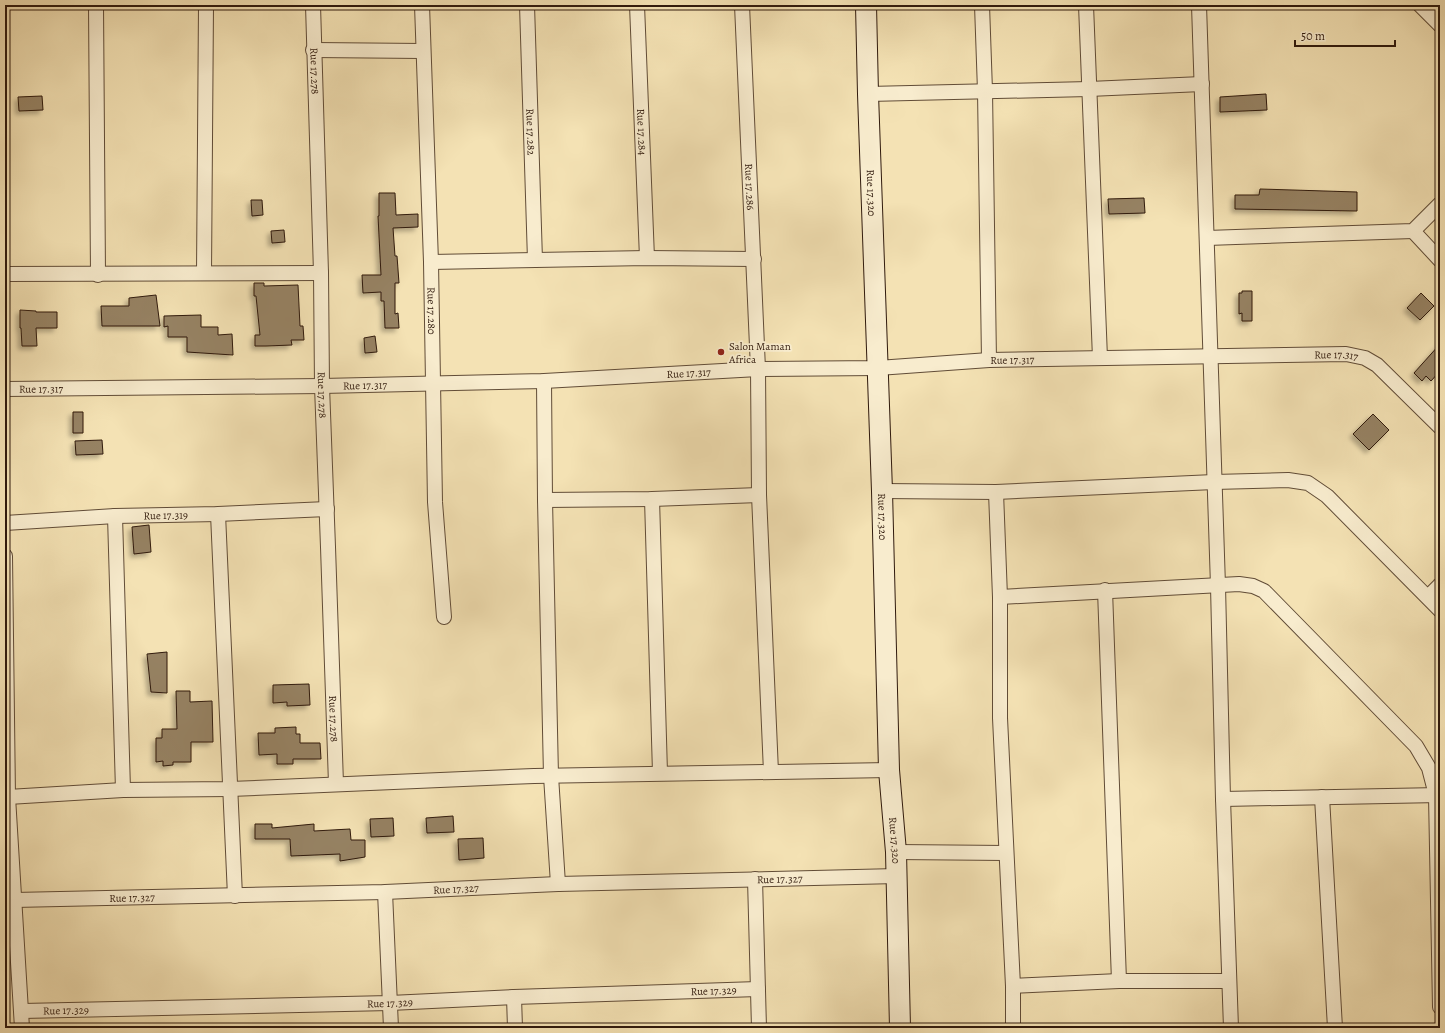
<svg xmlns="http://www.w3.org/2000/svg" width="1445" height="1033" viewBox="0 0 1445 1033" font-family="Alegreya,serif">
  <style>
    .building { fill: #968264; stroke: #301a0d; filter: url(#shadow) }
    .lines { fill: none; stroke-linecap: round; stroke-linejoin: round }
    .street-casing { stroke: #614c37; stroke-width: 16 }
    .secondary-casing { stroke: #301a0d; stroke-width: 22 }
    .street { stroke: #f8ecce; stroke-width: 14 }
    .secondary { stroke: #f8ecce; stroke-width: 20 }
    .poi-dot { fill: #8f2418; stroke: #f8ecce; stroke-width: 1.5 }
    .labels { text-anchor: middle; stroke-width: 3.5; stroke-linejoin: round; paint-order: stroke }
    .street-label { font-size: 11px; fill: #301a0d; stroke: #f8ecce }
    .poi-label { font-size: 11px; fill: #301a0d; stroke: #f8ecce; text-anchor: start }
  </style>
  <defs>
    <filter id="shadow"><feDropShadow dx="-3.5" dy="3.5" stdDeviation="2" flood-color="#0004"/></filter>
  </defs>
  <rect width="100%" height="100%" fill="#f4e2b4"/>
  <filter id="stains"><feTurbulence type="fractalNoise" baseFrequency=".005" numOctaves="4"/><feColorMatrix values="0 0 0 0 .2 0 0 0 0 .09 0 0 0 0 .02 0 0 0 .5 -.17"/></filter>
  <radialGradient id="worn" r=".72"><stop offset=".6" stop-color="#630" stop-opacity="0"/><stop offset="1" stop-color="#630" stop-opacity=".3"/></radialGradient>
  <path class="building" d="M1266 94 1267 110 1220 112V97Z
    M42 96 43 110 19 111 18 97Z
    M1260 189 1357 192V211L1235 209V195H1259Z
    M379 193H395L396 215 418 214V227L393 228 395 256H397L399 283H395V314L398 313 399 328H385L384 301H381V292L363 293 362 275H381L378 216H379Z
    M1144 198 1145 213 1109 214 1108 199Z
    M251 200H262L263 215 252 216Z
    M284 230 285 242 272 243 271 231Z
    M254 283H264V286L298 285 300 326H303L304 340H291L292 345 266 346H255V335H260L256 296H254Z
    M1242 291H1252V321H1242V313L1239 314V293H1242Z
    M1421 293 1434 306 1420 320 1407 308Z
    M156 295 160 326H102L101 306H129V298Z
    M20 310 36 311V312H57V328H36L37 346H22L21 328H20Z
    M201 315V327H218V335L232 334 233 355 187 352V337H168V326L164 327V316Z
    M375 336 377 352 365 353 364 338Z
    M1440 344V371L1431 381 1426 376 1422 381 1414 373Z
    M73 412H83V433H73Z
    M1373 414 1389 430 1369 450 1353 434Z
    M102 440 103 454 76 455 75 441Z
    M149 525 151 552 134 554 132 527Z
    M167 652V693L151 692 147 654Z
    M309 684 310 705 287 706V702L273 703V685Z
    M176 691H190V702L212 701 213 742H191V762H173V765L163 766V761L156 762V738H162V729H177Z
    M296 727V734H300V743H320L321 759H293V764H277V754L259 755 258 733H275V728Z
    M453 816 454 832 427 833 426 818Z
    M393 818 394 836 371 837 370 819Z
    M255 824H272V828L314 824V831L350 829 351 840H365V857L340 861V854L291 856 290 839H255Z
    M483 838 484 858 459 860 458 839Z"/>
  <g class="lines">
    <defs>
      <g id="street">
        <path d="M96 5 98 275"/>
        <path id="s1" d="M313 5 321 273 322 386 328 547 336 784"/>
        <path id="s2" d="M422 5 431 262 435 502 444 617"/>
        <path id="s3" d="M527 5 535 260"/>
        <path id="s4" d="M637 5 647 258"/>
        <path id="s5" d="M742 5 758 369 759 495 771 772"/>
        <path d="M982 5 985 91 989 360"/>
        <path d="M1086 5 1100 358"/>
        <path d="M1199 5 1218 586 1223 799 1231 1028"/>
        <path d="M1420 5 1440 25"/>
        <path d="M313 50 423 51"/>
        <path d="M868 94 1089 89 1202 84"/>
        <path d="M1413 231 1440 260"/>
        <path d="M1207 238 1413 231 1440 204"/>
        <path d="M431 262 647 258 754 259"/>
        <path d="M204 273 206 5"/>
        <path d="M5 274 321 273"/>
        <path d="M544 381 545 500 551 776 558 884"/>
        <path id="s6" d="M5 389 322 386 544 381 758 369 878 368 989 360 1346 354 1365 358 1377 365 1440 427"/>
        <path d="M882 491 996 492 1214 482 1288 480 1308 483 1327 496 1440 610"/>
        <path d="M996 492 1000 597V718L1013 986V1028"/>
        <path d="M652 499 660 773"/>
        <path d="M545 500 652 499 759 495"/>
        <path d="M218 514 235 896"/>
        <path d="M115 516 123 790"/>
        <path id="s7" d="M5 523 115 516 218 514 327 509"/>
        <path d="M5 556 8 797 22 1028"/>
        <path d="M1105 590 1119 981"/>
        <path d="M1000 597 1239 584 1253 586 1264 591 1416 746 1429 768 1436 795 1440 1007"/>
        <path d="M1428 597 1440 585"/>
        <path d="M8 797 123 790 230 789 534 776 889 770"/>
        <path d="M1322 797 1335 1028"/>
        <path d="M1223 799 1440 795"/>
        <path d="M896 852 1006 853"/>
        <path d="M755 879 759 1028"/>
        <path d="M385 892 391 1028"/>
        <path id="s8" d="M14 900 385 892 558 884 897 876"/>
        <path d="M1013 986 1119 981H1229"/>
        <path d="M514 997 515 1028"/>
        <path id="s9" d="M22 1011 390 1003 514 997 758 989"/>
      </g>
      <g id="secondary">
        <path id="s10" d="M866 5 868 94 882 491 889 770 896 852 900 1028"/>
      </g>
    </defs>
    <use href="#street" class="street-casing"/>
    <use href="#secondary" class="secondary-casing"/>
    <use href="#street" class="street"/>
    <use href="#secondary" class="secondary"/>
  </g>
  <circle class="poi-dot" cx="721" cy="352" r="4"/>
  <g class="labels">
    <g class="street-label">
      <text dy="4" stroke="none"><textPath href="#s1" startOffset="66">Rue 17.278</textPath></text>
      <text dy="4" stroke="none"><textPath href="#s3" startOffset="127">Rue 17.282</textPath></text>
      <text dy="4" stroke="none"><textPath href="#s4" startOffset="127">Rue 17.284</textPath></text>
      <text dy="4" stroke="none"><textPath href="#s5" startOffset="182">Rue 17.286</textPath></text>
      <text dy="4" stroke="none"><textPath href="#s10" startOffset="188">Rue 17.320</textPath></text>
      <text dy="4" stroke="none"><textPath href="#s2" startOffset="306">Rue 17.280</textPath></text>
      <text dy="4" stroke="none"><textPath href="#s6" startOffset="1332">Rue 17.317</textPath></text>
      <text dy="4" stroke="none"><textPath href="#s6" startOffset="1008">Rue 17.317</textPath></text>
      <text dy="4" stroke="none"><textPath href="#s6" startOffset="684">Rue 17.317</textPath></text>
      <text dy="4" stroke="none"><textPath href="#s6" startOffset="360">Rue 17.317</textPath></text>
      <text dy="4" stroke="none"><textPath href="#s6" startOffset="36">Rue 17.317</textPath></text>
      <text dy="4" stroke="none"><textPath href="#s1" startOffset="390">Rue 17.278</textPath></text>
      <text dy="4" stroke="none"><textPath href="#s7" startOffset="161">Rue 17.319</textPath></text>
      <text dy="4" stroke="none"><textPath href="#s10" startOffset="512">Rue 17.320</textPath></text>
      <text dy="4" stroke="none"><textPath href="#s1" startOffset="714">Rue 17.278</textPath></text>
      <text dy="4" stroke="none"><textPath href="#s10" startOffset="836">Rue 17.320</textPath></text>
      <text dy="4" stroke="none"><textPath href="#s8" startOffset="766">Rue 17.327</textPath></text>
      <text dy="4" stroke="none"><textPath href="#s8" startOffset="442">Rue 17.327</textPath></text>
      <text dy="4" stroke="none"><textPath href="#s8" startOffset="118">Rue 17.327</textPath></text>
      <text dy="4" stroke="none"><textPath href="#s9" startOffset="692">Rue 17.329</textPath></text>
      <text dy="4" stroke="none"><textPath href="#s9" startOffset="368">Rue 17.329</textPath></text>
      <text dy="4" stroke="none"><textPath href="#s9" startOffset="44">Rue 17.329</textPath></text>
    </g>
    <g class="poi-label">
      <text x="729" y="350">Salon Maman<tspan x="729" dy="13">Africa</tspan></text>
    </g>
  </g>
  <rect width="1445" height="1033" fill="none" stroke="#f4e2b4" stroke-width="20"/>
  <rect x="6" y="6" width="1433" height="1021" fill="none" stroke="#301a0d" stroke-width="2"/>
  <rect x="10" y="10" width="1425" height="1013" fill="none" stroke="#301a0d"/>
  <path d="M1295 40v6h100v-6" fill="none" stroke="#301a0d" stroke-width="2"/>
  <text x="1301" y="40" font-size="12" fill="#301a0d" stroke="#f8ecce" stroke-width="3" paint-order="stroke">50 m</text>
  <rect width="100%" height="100%" filter="url(#stains)"/>
  <rect width="100%" height="100%" fill="url(#worn)"/>
</svg>
